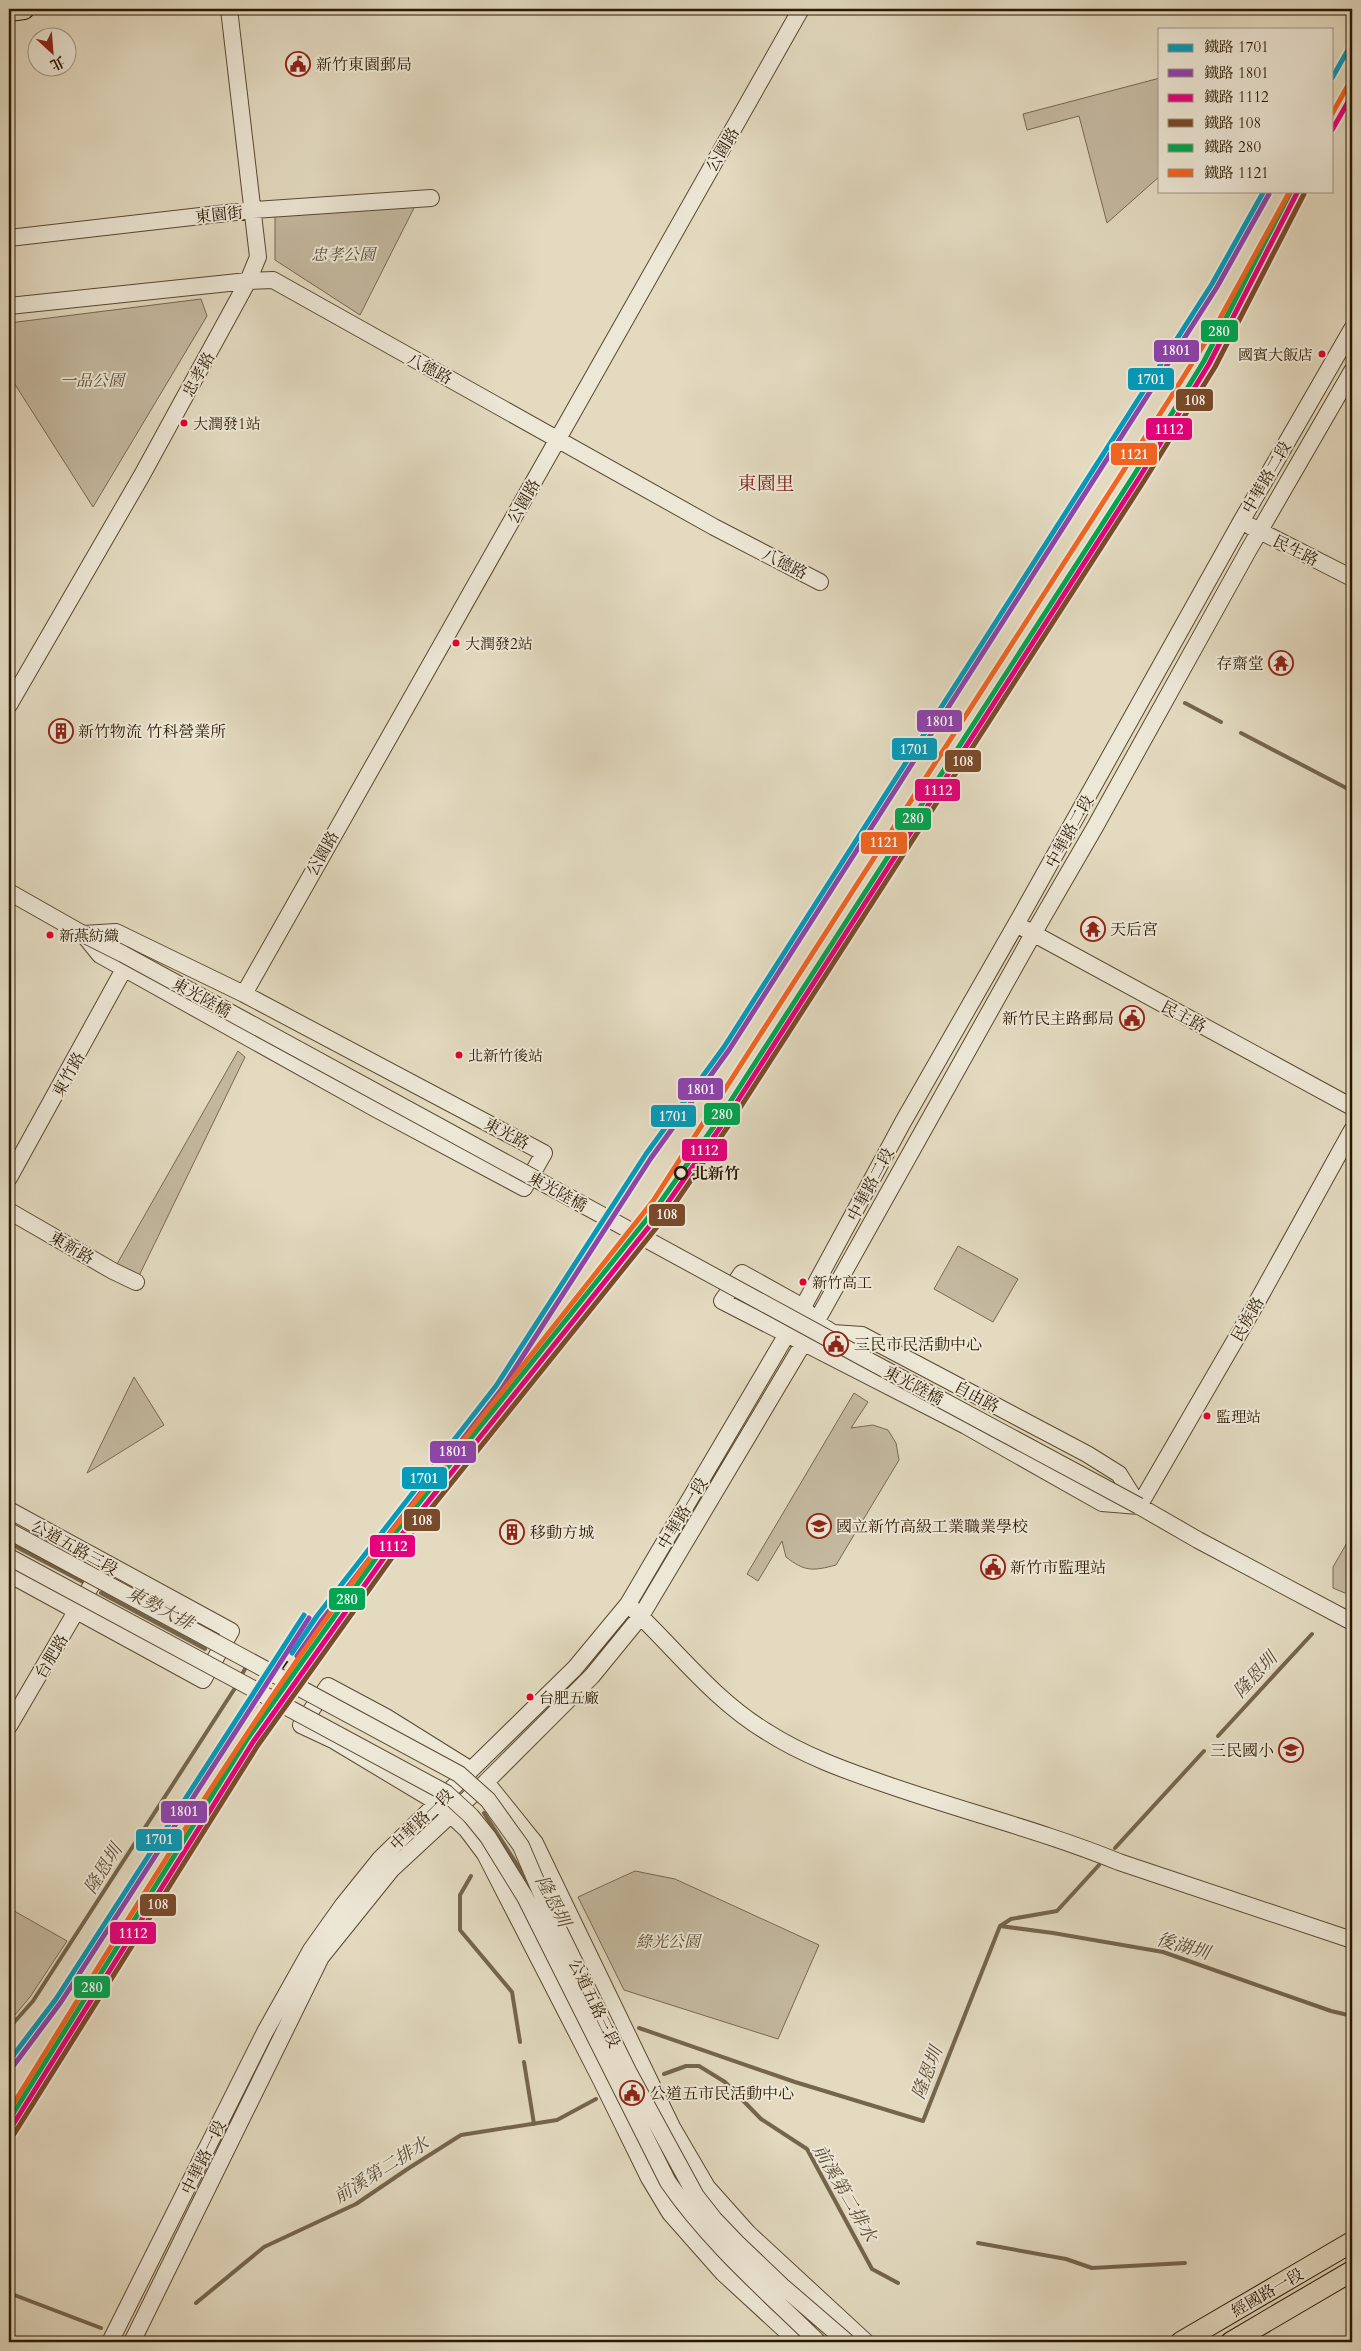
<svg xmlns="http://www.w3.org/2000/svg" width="1361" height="2351" viewBox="0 0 1361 2351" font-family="Cardo,'Noto Serif TC',serif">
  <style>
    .green { fill: #c4b9a0; stroke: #786950 }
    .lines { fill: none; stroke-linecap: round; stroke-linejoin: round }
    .stream { stroke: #74654d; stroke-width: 4 }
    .minor-casing { stroke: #594931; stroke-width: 18 }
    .major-casing { stroke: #2b1901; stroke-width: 22 }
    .minor { stroke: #ede7d6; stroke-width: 16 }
    .major { stroke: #e3dac0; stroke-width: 20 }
    .rail { stroke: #2b1901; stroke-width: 4; stroke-dasharray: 9 9; stroke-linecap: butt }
    .minor-bridge-casing { stroke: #594931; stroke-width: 18; stroke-linecap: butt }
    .minor-bridge { stroke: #ede7d6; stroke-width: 16 }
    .rail-1-casing { stroke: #ede7d6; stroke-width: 9 }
    .rail-2-casing { stroke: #ede7d6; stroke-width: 9 }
    .rail-3-casing { stroke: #ede7d6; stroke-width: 9 }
    .rail-4-casing { stroke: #ede7d6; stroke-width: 9 }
    .rail-5-casing { stroke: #ede7d6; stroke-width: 9 }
    .rail-6-casing { stroke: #ede7d6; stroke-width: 9 }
    .rail-1 { stroke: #049bba; stroke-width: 5 }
    .rail-2 { stroke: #8e44ad; stroke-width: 5 }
    .rail-3 { stroke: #e5007d; stroke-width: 5 }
    .rail-4 { stroke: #7a4b2a; stroke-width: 5 }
    .rail-5 { stroke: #00a651; stroke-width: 5 }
    .rail-6 { stroke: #f26522; stroke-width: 5 }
    .bus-dot { fill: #e4002b; stroke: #ede7d6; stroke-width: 2 }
    .stop-dot { fill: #ede7d6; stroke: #2b1901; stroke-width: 2.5 }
    .labels { text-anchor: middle; stroke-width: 4; stroke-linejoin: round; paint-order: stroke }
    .bus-label { font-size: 15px; fill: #2b1901; stroke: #ede7d6; text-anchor: start }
    .poi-label { font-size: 16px; fill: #2b1901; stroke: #ede7d6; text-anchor: start }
    .street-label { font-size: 16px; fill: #2b1901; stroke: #ede7d6 }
    .park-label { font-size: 16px; font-style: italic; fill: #594931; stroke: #ede7d6 }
    .stop-label { font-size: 16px; font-weight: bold; fill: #2b1901; stroke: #ede7d6; text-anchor: start }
    .water-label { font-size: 18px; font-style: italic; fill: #5b4c33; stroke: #ede7d6 }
    .quarter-label { font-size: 19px; fill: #7a1f14; stroke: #ede7d6 }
    .line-badge { stroke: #ede7d6; stroke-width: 2 }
    .badge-label { font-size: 14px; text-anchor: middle; font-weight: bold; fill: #fff }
  </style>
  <rect width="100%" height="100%" fill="#e3dac0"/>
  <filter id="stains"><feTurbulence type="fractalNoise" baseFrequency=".004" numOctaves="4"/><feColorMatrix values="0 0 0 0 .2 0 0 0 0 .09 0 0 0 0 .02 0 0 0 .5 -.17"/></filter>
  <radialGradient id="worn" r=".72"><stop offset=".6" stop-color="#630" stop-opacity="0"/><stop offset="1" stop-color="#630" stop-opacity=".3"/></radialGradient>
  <path class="green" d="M1160 78V176L1107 223 1079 116 1027 130 1023 114Z
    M415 206 360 315 275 260V216Z
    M201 299 207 316 93 507 9 375V323Z
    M238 1051 245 1057 136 1282 113 1271Z
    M958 1246 1018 1279 993 1322 934 1289Z
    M134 1377 164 1425 87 1473Z
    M854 1393 868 1402 851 1428 873 1425 888 1430 896 1443 899 1460 836 1565C813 1571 805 1572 786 1557L782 1541 758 1581 747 1574Z
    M1352 1534V1596L1333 1588V1567Z
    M635 1871 675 1879 819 1945 778 2039 624 1990 578 1897Z
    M9 1908 67 1941 30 1997 9 2022Z"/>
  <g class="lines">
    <path class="stream" d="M1185 703 1221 722
      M1241 733 1352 791
      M9 1543 83 1582
      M101 1593 205 1649
      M241 1676 245 1669
      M1218 1736 1312 1634
      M484 1813 527 1880
      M1115 1848 1204 1751
      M471 1876 460 1895V1930L512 1992 520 2042
      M1000 1926 1053 1933 1163 1952 1331 2011 1352 2016
      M9 2028 33 2001 237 1685
      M639 2028 795 2082 923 2121 1000 1926 1011 1919 1057 1911 1099 1865
      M524 2062 534 2124
      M664 2074 686 2066H699L725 2082 761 2119 807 2149 872 2269 898 2283
      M978 2243 1066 2259 1092 2268 1185 2263
      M9 2293 101 2328
      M196 2303 264 2247 356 2204 409 2168 461 2135 557 2120 596 2099"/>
    <defs>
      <path id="minor" d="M9 238 253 210 431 198
        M9 306 248 281 273 280 714 527 820 582
        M1250 526 1352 578
        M9 705 142 475 248 281 258 257 229 9
        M9 892 83 934 100 955 376 1109 524 1188 544 1153 244 994 116 932 83 934
        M1025 929 1352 1107
        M244 994 801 9
        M9 1178 124 969
        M9 1211 113 1271 136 1282
        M1139 1506 1119 1474 1087 1454 862 1335 833 1333 816 1322 803 1307 742 1273 722 1301 966 1426 1102 1503 1139 1506 1198 1540 1352 1622
        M1139 1506 1252 1311 1352 1130
        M9 1510 231 1631 203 1680 9 1574
        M633 1609C677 1651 714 1700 767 1732 803 1755 844 1770 885 1784 962 1811 1043 1831 1119 1862L1352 1940
        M9 1726 102 1567
        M471 1770 386 1717 328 1686 301 1725 333 1740 438 1803 467 1830 485 1854 601 2080 649 2178 670 2213 723 2273 798 2342
        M486 1782 535 1843 672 2127 707 2187 748 2233 866 2342
        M110 2342 265 2032 311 1950 343 1905 380 1859 575 1668 628 1604 803 1307 903 1122 1023 912 1242 520 1352 329
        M132 2342 321 1957 391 1870 486 1782 592 1676 641 1616 816 1322 1033 934 1095 827 1248 551 1352 371"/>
      <path id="major" d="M9 11 24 9
        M1181 2342 1352 2242
        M1231 2342 1352 2271"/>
    </defs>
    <use href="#minor" class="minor-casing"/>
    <use href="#major" class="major-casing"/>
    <use href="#minor" class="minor"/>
    <use href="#major" class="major"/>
    <path class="rail" d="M432 1480 468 1422
      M9 2070C54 2017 90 1958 128 1899 182 1816 235 1733 292 1653"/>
    <defs>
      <path id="minor-bridge" d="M83 934 123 954 862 1357 1139 1506
        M9 1531 459 1774 488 1800 521 1846 545 1902 628 2071 696 2196 714 2219 737 2243 782 2286 847 2342
        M9 1557 446 1793 471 1816 488 1837 525 1897 668 2182C710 2243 766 2291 818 2342"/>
    </defs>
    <use href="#minor-bridge" class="minor-bridge-casing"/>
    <use href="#minor-bridge" class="minor-bridge"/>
    <defs>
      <path id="rail-1" d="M1332 78 1352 43
        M292 1653 317 1616 496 1386 646 1154 724 1047 1212 284 1264 191
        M9 2061 56 1999 304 1615"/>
      <path id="rail-2" d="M297 1656 322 1620 501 1390 651 1158 729 1050 1217 287 1269 194
        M14 2065 61 2002 309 1618"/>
      <path id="rail-3" d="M1332 130 1352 95
        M9 2131 253 1742 391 1548 664 1208 724 1122 1139 478 1209 364 1298 191"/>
      <path id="rail-4" d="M14 2134 258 1745 396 1552 669 1212 729 1125 1144 481 1215 367 1304 194"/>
      <path id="rail-5" d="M9 2120 248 1738 386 1544 659 1204 719 1119 1134 475 1204 361 1291 191"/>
      <path id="rail-6" d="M1332 114 1352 78
        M9 2111C125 1925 238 1736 369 1560L653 1201 1169 400 1218 322 1290 191"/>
    </defs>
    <use href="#rail-1" class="rail-1-casing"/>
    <use href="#rail-2" class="rail-2-casing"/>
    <use href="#rail-3" class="rail-3-casing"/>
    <use href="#rail-4" class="rail-4-casing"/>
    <use href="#rail-5" class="rail-5-casing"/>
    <use href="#rail-6" class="rail-6-casing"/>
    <use href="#rail-1" class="rail-1"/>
    <use href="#rail-2" class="rail-2"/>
    <use href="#rail-3" class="rail-3"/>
    <use href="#rail-4" class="rail-4"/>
    <use href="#rail-5" class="rail-5"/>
    <use href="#rail-6" class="rail-6"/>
  </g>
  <defs>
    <symbol id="civic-ring" viewBox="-11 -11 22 22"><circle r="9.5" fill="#ede7d6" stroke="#8f2418" stroke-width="1.5"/><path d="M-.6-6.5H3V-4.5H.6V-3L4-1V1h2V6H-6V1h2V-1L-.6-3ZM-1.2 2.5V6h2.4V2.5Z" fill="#8f2418"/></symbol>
    <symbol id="temple-ring" viewBox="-11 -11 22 22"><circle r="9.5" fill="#ede7d6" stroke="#8f2418" stroke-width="1.5"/><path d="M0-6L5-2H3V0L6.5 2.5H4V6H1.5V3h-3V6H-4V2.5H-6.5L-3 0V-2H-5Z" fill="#8f2418"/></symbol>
    <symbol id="building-ring" viewBox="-11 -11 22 22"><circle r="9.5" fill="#ede7d6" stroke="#8f2418" stroke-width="1.5"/><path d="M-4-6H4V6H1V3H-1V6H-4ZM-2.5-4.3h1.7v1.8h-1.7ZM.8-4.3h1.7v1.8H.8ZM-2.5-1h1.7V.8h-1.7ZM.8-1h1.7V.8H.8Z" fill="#8f2418"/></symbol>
    <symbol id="school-ring" viewBox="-11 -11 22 22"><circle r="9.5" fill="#ede7d6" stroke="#8f2418" stroke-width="1.5"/><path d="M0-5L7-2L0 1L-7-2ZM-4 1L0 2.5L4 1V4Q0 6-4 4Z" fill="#8f2418"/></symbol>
  </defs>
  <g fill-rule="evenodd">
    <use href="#civic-ring" x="284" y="50" width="28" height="28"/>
    <use href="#temple-ring" x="1267" y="649" width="28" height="28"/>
    <use href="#building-ring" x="47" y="717" width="28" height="28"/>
    <use href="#temple-ring" x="1079" y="915" width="28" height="28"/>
    <use href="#civic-ring" x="1118" y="1004" width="28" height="28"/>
    <use href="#civic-ring" x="822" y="1330" width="28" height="28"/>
    <use href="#school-ring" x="805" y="1512" width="28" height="28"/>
    <use href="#building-ring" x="498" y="1518" width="28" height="28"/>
    <use href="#civic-ring" x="979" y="1553" width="28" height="28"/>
    <use href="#school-ring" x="1277" y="1736" width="28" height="28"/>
    <use href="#civic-ring" x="618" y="2079" width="28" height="28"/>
  </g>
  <g class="bus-dot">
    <circle cx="1322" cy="354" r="4.5"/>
    <circle cx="184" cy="423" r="4.5"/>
    <circle cx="456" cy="643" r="4.5"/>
    <circle cx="50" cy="935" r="4.5"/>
    <circle cx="459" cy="1055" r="4.5"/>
    <circle cx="803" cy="1282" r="4.5"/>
    <circle cx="1207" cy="1416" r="4.5"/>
    <circle cx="530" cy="1697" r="4.5"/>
  </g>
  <circle class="stop-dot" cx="681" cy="1173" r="6"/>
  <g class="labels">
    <g class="bus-label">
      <text x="1313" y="360" text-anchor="end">國賓大飯店</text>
      <text x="193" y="429">大潤發1站</text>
      <text x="465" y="649">大潤發2站</text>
      <text x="59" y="941">新燕紡織</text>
      <text x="468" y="1061">北新竹後站</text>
      <text x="812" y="1288">新竹高工</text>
      <text x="1216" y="1422">監理站</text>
      <text x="539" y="1703">台肥五廠</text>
    </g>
    <g class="poi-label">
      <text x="316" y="70">新竹東園郵局</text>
      <text x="1264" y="669" text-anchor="end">存齋堂</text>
      <text x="78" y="737">新竹物流 竹科營業所</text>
      <text x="1110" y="935">天后宮</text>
      <text x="1114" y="1024" text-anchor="end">新竹民主路郵局</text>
      <text x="854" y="1350">三民市民活動中心</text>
      <text x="836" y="1532">國立新竹高級工業職業學校</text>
      <text x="530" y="1538">移動方城</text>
      <text x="1010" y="1573">新竹市監理站</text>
      <text x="1274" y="1756" text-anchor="end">三民國小</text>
      <text x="650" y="2099">公道五市民活動中心</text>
    </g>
    <g class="street-label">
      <text transform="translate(722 149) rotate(-59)" y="6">公園路</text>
      <text transform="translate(219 214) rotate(-6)" y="6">東園街</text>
      <text transform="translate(430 368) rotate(28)" y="6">八德路</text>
      <text transform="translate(198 374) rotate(-61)" y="6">忠孝路</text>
      <text transform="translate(1266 477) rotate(-60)" y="6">中華路二段</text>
      <text transform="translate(523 501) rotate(-60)" y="6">公園路</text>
      <text transform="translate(1296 550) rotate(26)" y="6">民生路</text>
      <text transform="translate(785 563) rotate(27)" y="6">八德路</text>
      <text transform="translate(1069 831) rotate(-61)" y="6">中華路二段</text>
      <text transform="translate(322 853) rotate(-61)" y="6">公園路</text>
      <text transform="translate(202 997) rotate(29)" y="6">東光陸橋</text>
      <text transform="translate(1184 1016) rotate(28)" y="6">民主路</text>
      <text transform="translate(68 1074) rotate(-61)" y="6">東竹路</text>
      <text transform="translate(507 1133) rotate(28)" y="6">東光路</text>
      <text transform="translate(870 1184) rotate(-62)" y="6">中華路二段</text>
      <text transform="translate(558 1191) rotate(29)" y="6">東光陸橋</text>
      <text transform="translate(72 1247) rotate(30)" y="6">東新路</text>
      <text transform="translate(1247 1319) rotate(-60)" y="6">民族路</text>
      <text transform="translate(914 1385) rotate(28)" y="6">東光陸橋</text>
      <text transform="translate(977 1396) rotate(28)" y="6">自由路</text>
      <text transform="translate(682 1513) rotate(-59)" y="6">中華路一段</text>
      <text transform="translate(75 1547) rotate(29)" y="6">公道五路三段</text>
      <text transform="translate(51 1656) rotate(-59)" y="6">台肥路</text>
      <text transform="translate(421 1819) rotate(-44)" y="6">中華路一段</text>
      <text transform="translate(595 2003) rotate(64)" y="6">公道五路三段</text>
      <text transform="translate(203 2157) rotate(-64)" y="6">中華路一段</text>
      <text transform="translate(1267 2292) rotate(-30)" y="6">經國路一段</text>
    </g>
    <g class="park-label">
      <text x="343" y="260">忠孝公園</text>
      <text x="92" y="386">一品公園</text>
      <text x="668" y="1947">綠光公園</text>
    </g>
    <g class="stop-label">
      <text x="692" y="1179">北新竹</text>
    </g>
    <g class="water-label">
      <text transform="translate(160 1608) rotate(28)" y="6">東勢大排</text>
      <text transform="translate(1255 1675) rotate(-47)" y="6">隆恩圳</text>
      <text transform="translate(103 1869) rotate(-58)" y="6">隆恩圳</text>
      <text transform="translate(553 1901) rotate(63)" y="6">隆恩圳</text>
      <text transform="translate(1183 1946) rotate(16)" y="6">後湖圳</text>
      <text transform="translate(927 2073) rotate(-69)" y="6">隆恩圳</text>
      <text transform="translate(381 2170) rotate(-32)" y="6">前溪第二排水</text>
      <text transform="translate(845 2193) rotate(60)" y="6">前溪第二排水</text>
    </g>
    <g class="quarter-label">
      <text x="766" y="490">東園里</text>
    </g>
  </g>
  <g class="line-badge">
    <rect x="1200" y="319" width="39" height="24" rx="5" fill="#00a651"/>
    <rect x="1153" y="339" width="47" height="24" rx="5" fill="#8e44ad"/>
    <rect x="1127" y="367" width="48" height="24" rx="5" fill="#049bba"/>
    <rect x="1175" y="388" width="39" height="24" rx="5" fill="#7a4b2a"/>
    <rect x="1145" y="417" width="48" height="24" rx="5" fill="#e5007d"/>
    <rect x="1110" y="442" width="48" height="24" rx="5" fill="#f26522"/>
    <rect x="916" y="709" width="47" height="24" rx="5" fill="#8e44ad"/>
    <rect x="891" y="737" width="47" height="24" rx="5" fill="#049bba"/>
    <rect x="944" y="749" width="38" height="24" rx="5" fill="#7a4b2a"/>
    <rect x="914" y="778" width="47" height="24" rx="5" fill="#e5007d"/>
    <rect x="894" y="807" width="38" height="24" rx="5" fill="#00a651"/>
    <rect x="860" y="831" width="48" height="24" rx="5" fill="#f26522"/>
    <rect x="677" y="1077" width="47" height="24" rx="5" fill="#8e44ad"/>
    <rect x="703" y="1102" width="38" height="24" rx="5" fill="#00a651"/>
    <rect x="650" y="1104" width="47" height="24" rx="5" fill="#049bba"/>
    <rect x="681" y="1138" width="47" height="24" rx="5" fill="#e5007d"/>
    <rect x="648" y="1203" width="38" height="24" rx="5" fill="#7a4b2a"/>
    <rect x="429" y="1440" width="48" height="24" rx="5" fill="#8e44ad"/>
    <rect x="401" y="1466" width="47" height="24" rx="5" fill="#049bba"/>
    <rect x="403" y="1508" width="38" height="24" rx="5" fill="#7a4b2a"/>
    <rect x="369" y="1534" width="47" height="24" rx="5" fill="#e5007d"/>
    <rect x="328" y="1587" width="38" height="24" rx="5" fill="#00a651"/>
    <rect x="160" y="1800" width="48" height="24" rx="5" fill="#8e44ad"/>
    <rect x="135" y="1828" width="48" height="24" rx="5" fill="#049bba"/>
    <rect x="139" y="1893" width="38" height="24" rx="5" fill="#7a4b2a"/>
    <rect x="109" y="1921" width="48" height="24" rx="5" fill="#e5007d"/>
    <rect x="73" y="1975" width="38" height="24" rx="5" fill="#00a651"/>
  </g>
  <g class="badge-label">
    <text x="1219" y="336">280</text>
    <text x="1176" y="355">1801</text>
    <text x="1151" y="384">1701</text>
    <text x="1195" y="405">108</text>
    <text x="1169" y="434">1112</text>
    <text x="1134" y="459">1121</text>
    <text x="940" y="726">1801</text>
    <text x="914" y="754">1701</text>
    <text x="963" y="766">108</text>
    <text x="938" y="795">1112</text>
    <text x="913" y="823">280</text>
    <text x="884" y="847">1121</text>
    <text x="701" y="1094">1801</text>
    <text x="722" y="1119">280</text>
    <text x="673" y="1121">1701</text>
    <text x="704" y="1155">1112</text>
    <text x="667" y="1219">108</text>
    <text x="453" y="1456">1801</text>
    <text x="424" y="1483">1701</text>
    <text x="422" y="1525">108</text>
    <text x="393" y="1551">1112</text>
    <text x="347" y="1604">280</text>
    <text x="184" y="1816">1801</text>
    <text x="159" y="1844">1701</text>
    <text x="158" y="1909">108</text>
    <text x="133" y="1938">1112</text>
    <text x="92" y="1992">280</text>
  </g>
  <rect width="1361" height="2351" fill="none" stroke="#e3dac0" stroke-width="30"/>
  <rect x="10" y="10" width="1341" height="2331" fill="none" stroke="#2b1901" stroke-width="2.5"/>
  <rect x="15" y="15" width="1331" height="2321" fill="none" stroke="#2b1901"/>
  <rect x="1158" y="28" width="175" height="165" fill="#ede7d6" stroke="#9f9581"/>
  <rect x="1168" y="44" width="25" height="8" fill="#049bba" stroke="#9f9581"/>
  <text x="1204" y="52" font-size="15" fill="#2b1901">鐵路 1701</text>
  <rect x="1168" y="69" width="25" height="8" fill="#8e44ad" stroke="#9f9581"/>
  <text x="1204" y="78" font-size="15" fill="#2b1901">鐵路 1801</text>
  <rect x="1168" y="94" width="25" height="8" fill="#e5007d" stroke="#9f9581"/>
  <text x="1204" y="102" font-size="15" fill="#2b1901">鐵路 1112</text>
  <rect x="1168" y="119" width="25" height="8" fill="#7a4b2a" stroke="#9f9581"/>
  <text x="1204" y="128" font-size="15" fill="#2b1901">鐵路 108</text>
  <rect x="1168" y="144" width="25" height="8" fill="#00a651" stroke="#9f9581"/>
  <text x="1204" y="152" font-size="15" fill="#2b1901">鐵路 280</text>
  <rect x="1168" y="169" width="25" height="8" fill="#f26522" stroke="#9f9581"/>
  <text x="1204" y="178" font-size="15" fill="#2b1901">鐵路 1121</text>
  <g transform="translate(52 52) rotate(154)"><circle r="24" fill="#ede7d6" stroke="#9f9581"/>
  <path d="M0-4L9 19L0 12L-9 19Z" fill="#8f2418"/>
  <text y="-8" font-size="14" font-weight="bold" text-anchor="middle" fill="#2b1901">北</text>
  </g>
  <rect width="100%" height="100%" filter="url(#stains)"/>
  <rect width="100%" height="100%" fill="url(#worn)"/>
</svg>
